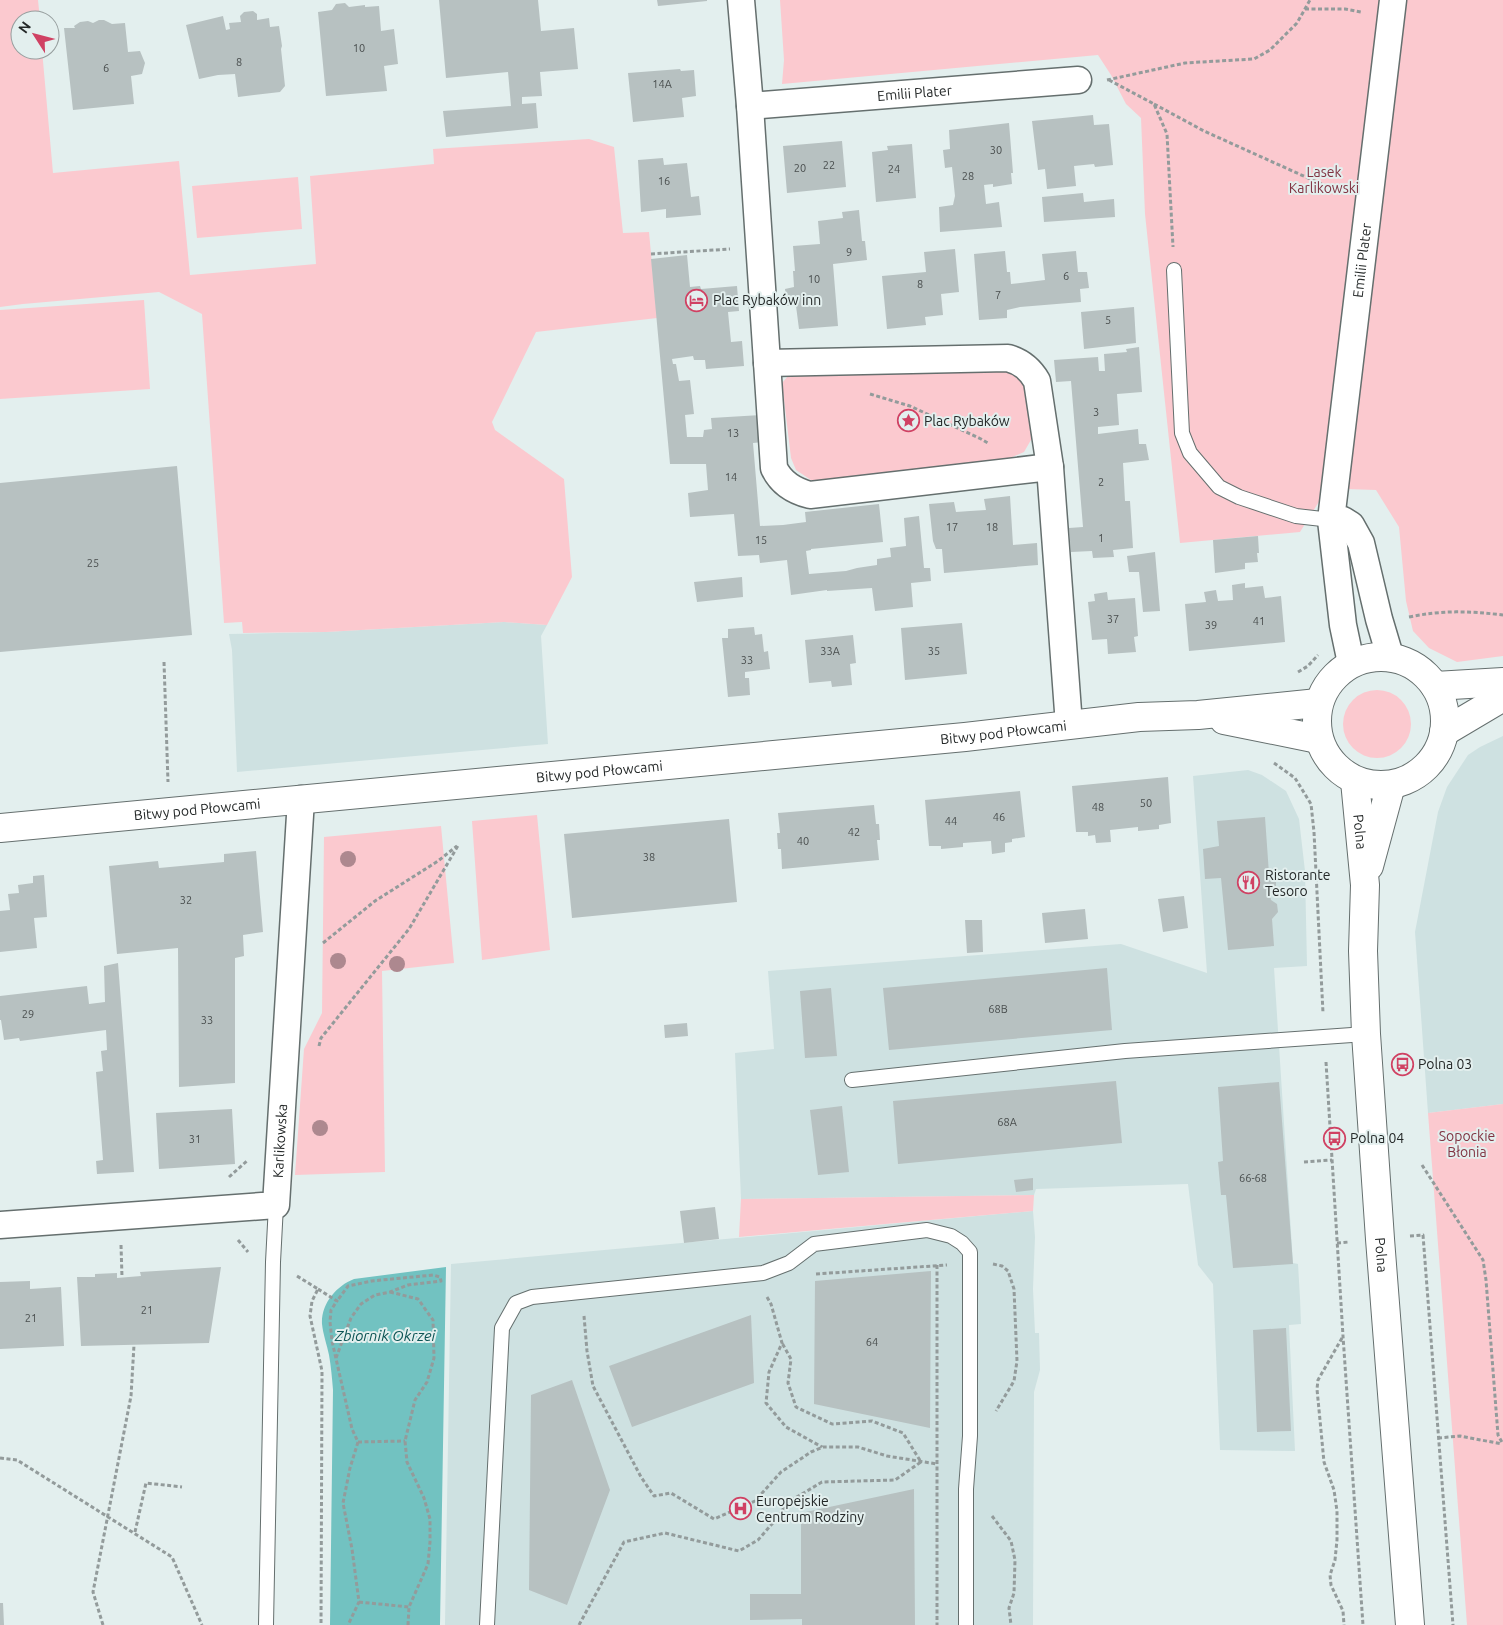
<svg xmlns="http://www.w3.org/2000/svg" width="1503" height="1625" viewBox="0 0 1503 1625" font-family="Ubuntu,sans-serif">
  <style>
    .built { fill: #cee1e1 }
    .green { fill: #fbc9cf }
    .water { fill: #72c2c1 }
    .building { fill: #b7c1c1 }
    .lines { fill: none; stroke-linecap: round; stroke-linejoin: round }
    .service-casing { stroke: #656f6e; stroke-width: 16 }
    .minor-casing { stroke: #656f6e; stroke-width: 29 }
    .tertiary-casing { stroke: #656f6e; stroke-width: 30 }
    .path { stroke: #939b9b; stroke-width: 3; stroke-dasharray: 4 2.5; stroke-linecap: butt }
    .service { stroke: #fff; stroke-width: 14 }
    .minor { stroke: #fff; stroke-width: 26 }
    .tertiary { stroke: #fff; stroke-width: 28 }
    .tree { fill: #ad888f }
    .labels { text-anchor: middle; stroke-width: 4; stroke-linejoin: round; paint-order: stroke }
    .number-label { font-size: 11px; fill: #494e4e }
    .street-label { font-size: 14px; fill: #242828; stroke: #e3efee }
    .park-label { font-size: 14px; fill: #813342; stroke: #e3efee }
    .poi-label { font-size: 14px; fill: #242828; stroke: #e3efee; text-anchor: start }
    .water-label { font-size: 15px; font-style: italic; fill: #0c5454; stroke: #e3efee }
  </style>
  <rect width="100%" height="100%" fill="#e3efee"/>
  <path class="built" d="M504 622 547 625 541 636 548 744 237 772 232 650 229 634 326 632Z
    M1503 736V1104L1428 1113 1415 932 1438 812 1447 787 1468 755 1480 747Z
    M1248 770 1262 775 1286 791 1299 819 1305 871 1307 966 1274 968 1293 1263 1298 1264 1300 1298 1301 1324 1289 1325 1295 1451 1220 1450 1213 1284 1198 1265 1188 1184 1036 1189 1034 1195 741 1199 735 1053 774 1049 768 971 1121 944 1207 973 1193 776Z
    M1033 1211 1035 1237 1033 1289 1035 1333H1039L1040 1370 1034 1392 1033 1625H445L451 1264Z"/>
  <path class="green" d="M0 0H38L40 20H20V50H42L53 173 179 161 190 275 316 264 310 176 434 164 433 149 589 139 614 147 623 233 649 232 657 318 536 332 492 422 495 430 564 479 572 577 547 625 504 622 326 632 243 633 242 622 224 623 202 314 159 292 23 304 0 307Z
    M780 0H1503V656L1457 662 1429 648 1413 631 1406 601 1399 527 1376 490 1346 489 1320 500 1300 532 1180 543 1145 214 1141 118 1126 104 1111 75 1098 55 782 84 784 60Z
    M298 177 302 229 197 238 192 186Z
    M144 300 150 389 0 399V310Z
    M1002 368 1016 375 1026 386 1035 433 1024 452 996 464 838 480H811L796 470 791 458 782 383 789 375Z
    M1343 724a34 34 0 1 1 68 0a34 34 0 1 1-68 0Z
    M537 815 550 950 482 960 472 821Z
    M441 826 454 963 382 971 385 1172 295 1175 304 1049 322 1013 324 837Z
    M1503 1104V1625H1467L1428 1113Z
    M1034 1195 1033 1211 739 1237 741 1199Z"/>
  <path class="water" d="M446 1267 440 1625H330L333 1390C332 1378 331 1366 329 1355 327 1345 323 1334 322 1324 321 1304 336 1286 354 1279Z"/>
  <path class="building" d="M439 0H538L541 31 574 28 578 69 540 72 542 96 522 97V104L536 103 538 128 446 137 443 111 511 106 508 72 446 78Z
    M657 0H707V1L658 6Z
    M345 3 349 7 365 5V7L379 6 381 31 394 29 398 64 384 66 387 91 326 96 318 12 332 10 336 4Z
    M253 11 257 14V20L269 18 270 27 279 26 282 46 281 49 285 86 280 92 238 97 235 74 218 75 199 79 186 25 223 16 226 30 230 29 229 23 241 22 240 16 244 12Z
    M99 20H104L112 24 125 23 128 52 140 51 145 63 142 74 131 76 134 104 73 110 64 28H75L74 26 80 22 88 21 93 23Z
    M680 69 681 71 694 70 696 96 682 98 684 117 633 122 628 73Z
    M1093 115 1094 125 1109 124 1113 165 1095 167 1094 164 1074 166 1076 186 1047 189 1045 169 1038 170 1032 121Z
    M1009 123 1013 173H1011L1012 184 993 187V184L984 185 986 204 999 202 1002 227 940 232 939 207 953 205 955 196 952 167 945 168 943 150 950 149 949 130Z
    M842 141 846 187 787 193 783 146Z
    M912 144 916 198 876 202 872 152 888 150 887 146Z
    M663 158 664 165 687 163 691 197 699 196 701 215 666 218V209L641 212 638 160Z
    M1083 193 1084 202 1114 199 1115 217 1044 222 1042 197Z
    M859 210 862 241H865L867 260 833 264 838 326 799 329 796 306H787L785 289 794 287 793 271H795L793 246 820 244 818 221 843 218 842 212Z
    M955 249 959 292 941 294 943 315 925 317 926 325 887 329 882 276 926 272 924 252Z
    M1005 251 1007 272H1010L1011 284 1045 280 1042 254 1076 251 1078 272H1087L1089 288 1080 289 1081 302 1020 307 1007 310V318L979 320 974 254Z
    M687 255 690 287 700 286 701 289 737 286 739 311 728 312 731 342 742 341 744 366 706 369 705 360H694L693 356 672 359 673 364H676L679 381 690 380 694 414 685 415 687 437H703L704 430 712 429 711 418 761 415 763 442 753 443 760 526 783 525 806 522 805 512 879 504 883 542 811 549V550L806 551 809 574 846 571 857 568 877 565V559L891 557 890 548 906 546 904 518 919 516 924 568H930L931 581 911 583 913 607 875 611 872 588 827 591V590L791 595 787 560 760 563 759 555 738 556 734 514 690 517 688 493 708 490 706 464H670L651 259Z
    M1134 307 1136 343 1084 349 1081 312Z
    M1139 347 1142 392 1117 394 1119 425 1098 427V434L1138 429 1139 444H1146L1149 460 1123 463 1125 501H1130L1133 548 1113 550 1114 557 1093 558 1092 551 1071 552 1069 528 1083 527 1071 381 1056 382 1054 360 1098 357 1099 371H1105L1104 354 1127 352 1126 349Z
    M177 466 192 635 0 652V483Z
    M1010 496 1013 545 1037 543 1038 565 944 573 942 549H936L933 541 929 504 954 502 956 512 970 511 986 510 984 499Z
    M1258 536 1259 553H1257L1258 562 1245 563V569L1215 573 1213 540Z
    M1155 552 1160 611 1143 612 1139 572H1129L1127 556Z
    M742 577 743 597 697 602 694 582Z
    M1245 583V588L1263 586 1265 598 1281 596 1285 642 1189 651 1185 604 1206 602 1204 592 1216 590 1218 601 1233 600 1232 585Z
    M1107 592 1108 600 1135 598 1138 636 1134 637 1136 652 1108 654 1107 639 1092 640 1088 602 1095 601 1094 594Z
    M962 623 967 674 905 680 901 628Z
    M754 627 755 635 762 634 764 652 768 651 770 669 745 672V678H749L750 695 728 697 722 638H728V629Z
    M853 635 856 663 850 664 852 685 832 687 831 681 809 683 805 640Z
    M1168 777 1171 823 1159 825V829L1138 831V827L1110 830 1111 842 1096 843 1095 835 1088 836V832H1076L1072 786Z
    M1020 791 1025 837 1012 839V842L1005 843V852L992 854 991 841 963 843V847L941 849V846H929L925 800Z
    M874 805 876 824H879L880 840H877L879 860 782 869 781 849H778L777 833H780L778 813Z
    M1265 817 1269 874 1276 877V886L1270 893 1271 900 1277 904 1278 912 1272 919 1274 946 1228 950 1221 878 1205 879 1203 849 1219 846 1217 821Z
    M729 819 737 902 572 918 564 834Z
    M256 851 263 932 243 935 244 956 235 958V1083L179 1087 178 948 117 954 109 866 158 861 159 868 224 862V854Z
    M44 875 47 917 34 918 37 948 0 952V911L10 910 8 894 19 893 18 885 33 883V876Z
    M1184 896 1188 928 1163 932 1158 899Z
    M1085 909 1088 939 1045 943 1042 913Z
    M965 920H982L983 952 967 953Z
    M118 963 134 1172 97 1174 96 1161 103 1160 96 1072 103 1071 101 1051 107 1050 106 1030 20 1041 19 1038 4 1040 1 1020H0V996L87 986 89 1004 105 1002 104 966Z
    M1107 968 1112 1030 889 1050 883 988Z
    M831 988 837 1056 805 1058 800 991Z
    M687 1023 688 1036 665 1038 664 1025Z
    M1116 1081 1122 1143 898 1164 893 1101Z
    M1279 1082 1293 1264 1233 1268 1226 1195H1221L1218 1162 1223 1161 1218 1087Z
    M842 1106 849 1172 818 1175 810 1110Z
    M232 1109 235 1164 159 1169 156 1113Z
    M1033 1178V1190L1016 1192 1014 1180Z
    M715 1207 719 1239 684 1243 680 1211Z
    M221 1267 209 1343 81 1346 77 1277H95V1274L117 1273V1278L141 1276 140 1272Z
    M931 1271 930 1428 814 1404 815 1281Z
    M30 1281V1289L61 1287 64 1346 0 1349V1282Z
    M751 1315 754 1383 632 1427 609 1366Z
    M1286 1328 1291 1431 1257 1432 1253 1330Z
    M572 1380 610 1490 567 1605 529 1590 531 1395Z
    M914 1489 915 1625H802V1619L750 1620V1594H801V1513Z
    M0 1603H3L4 1625H0Z"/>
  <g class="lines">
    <defs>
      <path id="service" d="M1174 270 1182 433 1190 453 1219 487 1239 497 1296 516 1331 520
        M852 1080 1125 1051 1366 1034
        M266 1625 273 1262 276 1205
        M487 1625 502 1328 516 1303 532 1297 763 1273 789 1263 814 1244 927 1230 951 1236 962 1243 970 1252V1436L966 1489V1625"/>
      <g id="minor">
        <path d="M741 0 750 106 774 468C781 483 794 491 810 495L1050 467"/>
        <path id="s1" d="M750 106 1078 80"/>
        <path d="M767 363 1008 358C1022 362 1030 369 1037 381L1050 467 1069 725"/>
        <path d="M1331 520H1343L1351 525 1361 543 1379 619 1390 656"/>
        <path id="s2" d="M1351 663 1343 625 1331 520 1393 0"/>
        <path id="s3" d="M0 1225 276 1205 301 799"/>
      </g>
      <g id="tertiary">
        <circle cx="1381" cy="721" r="64"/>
        <path d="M1435 686 1503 682"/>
        <path d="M1224 720 1318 739"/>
        <path d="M1444 732 1503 697"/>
        <path id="s4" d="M1355 781 1365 885 1363 951 1366 1034 1380 1239 1410 1625"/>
        <path id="s5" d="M0 828 965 737 1139 717 1198 715 1318 703"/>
        <path d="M1369 866 1391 785"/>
      </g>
    </defs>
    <use href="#service" class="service-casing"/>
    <use href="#minor" class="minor-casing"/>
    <use href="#tertiary" class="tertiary-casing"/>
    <path class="path" d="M1305 9H1345L1361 12
      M1107 80 1185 63 1254 59 1270 50 1297 23 1310 0
      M1109 80 1154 104 1167 134 1173 247
      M1154 104 1204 131 1339 192
      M651 254 730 249
      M870 394 910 406 981 439 988 443
      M1409 617C1443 610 1469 611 1503 615
      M164 662 168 782
      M1298 672 1308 666 1318 655
      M1274 763 1295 778 1311 804 1314 832 1323 1013
      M323 943 375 901 438 861 457 846
      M319 1046 321 1038 409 929 459 844
      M1326 1062 1343 1336 1363 1625
      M1304 1162 1332 1160
      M1422 1165 1483 1260 1486 1280 1498 1435 1503 1444
      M229 1177 248 1160
      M1410 1236 1423 1235 1453 1625
      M238 1240 248 1252
      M1337 1243 1349 1242
      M121 1245 122 1277
      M993 1264 1002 1266 1008 1271 1014 1289 1017 1361 1014 1381 996 1411
      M937 1265V1625
      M816 1274 947 1265
      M297 1276 318 1289 312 1301 310 1316 322 1371 321 1625
      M318 1289 337 1301 331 1310 330 1322 332 1341 352 1429 358 1442 350 1468 343 1503 352 1549 359 1602 348 1625
      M390 1292 418 1299 433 1320 434 1358 427 1382 415 1400 405 1441 407 1462 424 1498 430 1519V1542L428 1564 409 1607 408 1625
      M767 1297 771 1304 782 1343 769 1372 766 1403 786 1427 822 1447
      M584 1316 587 1351 593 1386 641 1477 654 1496 671 1493 714 1519 755 1501 781 1472 811 1452 823 1447H858L887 1456 937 1464
      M1342 1338 1318 1380 1317 1389 1324 1462 1334 1490 1337 1511V1540L1335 1560 1330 1575 1331 1585 1343 1611 1344 1625
      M336 1358 351 1318 361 1304 375 1295 390 1292 408 1285 441 1281 440 1277 433 1275 372 1281 348 1286 337 1301
      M1438 1438 1460 1436 1502 1444
      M358 1442 405 1441
      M0 1458 17 1460 172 1557 202 1625
      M992 1516 1011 1541 1015 1560 1014 1593 1009 1608 1011 1625
      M135 1532 146 1483 182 1487
      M359 1602 409 1607
      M103 1625 93 1592 131 1396 134 1345
      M579 1625 624 1542 665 1533 739 1551 758 1540 778 1517 787 1503 822 1482 895 1480 921 1462 903 1433 872 1421 832 1424 796 1407 788 1383 791 1359 782 1343"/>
    <use href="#service" class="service"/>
    <use href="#minor" class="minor"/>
    <use href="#tertiary" class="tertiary"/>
  </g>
  <g class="tree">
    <circle cx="348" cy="859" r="8"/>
    <circle cx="338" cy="961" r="8"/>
    <circle cx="397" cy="964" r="8"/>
    <circle cx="320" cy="1128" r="8"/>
  </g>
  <defs>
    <symbol id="hotel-ring" viewBox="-11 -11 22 22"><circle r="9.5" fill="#e3efee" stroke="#d04163" stroke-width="1.5"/><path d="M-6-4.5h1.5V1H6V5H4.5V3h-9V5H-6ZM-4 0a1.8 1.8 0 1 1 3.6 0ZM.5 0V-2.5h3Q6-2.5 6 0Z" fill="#d04163"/></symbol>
    <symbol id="sight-ring" viewBox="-11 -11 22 22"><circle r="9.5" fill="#e3efee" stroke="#d04163" stroke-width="1.5"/><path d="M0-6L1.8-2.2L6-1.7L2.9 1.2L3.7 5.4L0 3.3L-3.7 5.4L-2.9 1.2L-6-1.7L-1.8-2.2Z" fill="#d04163"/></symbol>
    <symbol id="restaurant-ring" viewBox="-11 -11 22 22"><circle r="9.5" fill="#e3efee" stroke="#d04163" stroke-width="1.5"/><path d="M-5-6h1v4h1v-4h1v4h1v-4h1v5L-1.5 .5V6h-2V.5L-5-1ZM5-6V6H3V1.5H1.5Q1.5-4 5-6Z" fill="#d04163"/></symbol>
    <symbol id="bus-ring" viewBox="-11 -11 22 22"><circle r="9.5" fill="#e3efee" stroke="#d04163" stroke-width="1.5"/><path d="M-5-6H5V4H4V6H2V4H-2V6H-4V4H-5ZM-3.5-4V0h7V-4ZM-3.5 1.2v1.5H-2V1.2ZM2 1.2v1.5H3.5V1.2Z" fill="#d04163"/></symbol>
    <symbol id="hospital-ring" viewBox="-11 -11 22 22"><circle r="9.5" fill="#e3efee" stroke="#d04163" stroke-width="1.5"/><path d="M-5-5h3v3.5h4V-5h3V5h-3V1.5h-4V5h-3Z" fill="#d04163"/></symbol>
  </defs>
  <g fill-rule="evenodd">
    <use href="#hotel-ring" x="684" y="288" width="25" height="25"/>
    <use href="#sight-ring" x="896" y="408" width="25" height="25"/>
    <use href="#restaurant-ring" x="1236" y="870" width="25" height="25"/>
    <use href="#bus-ring" x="1390" y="1052" width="25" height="25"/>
    <use href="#bus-ring" x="1322" y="1126" width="25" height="25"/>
    <use href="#hospital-ring" x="728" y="1496" width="25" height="25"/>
  </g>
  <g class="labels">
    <g class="number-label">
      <text x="359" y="52">10</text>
      <text x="239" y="66">8</text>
      <text x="106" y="72">6</text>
      <text x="662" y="88">14A</text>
      <text x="996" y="154">30</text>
      <text x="829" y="169">22</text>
      <text x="800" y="172">20</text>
      <text x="894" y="173">24</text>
      <text x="968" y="180">28</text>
      <text x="664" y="185">16</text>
      <text x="849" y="256">9</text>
      <text x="1066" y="280">6</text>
      <text x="814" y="283">10</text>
      <text x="920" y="288">8</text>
      <text x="998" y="299">7</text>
      <text x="1108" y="324">5</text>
      <text x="1096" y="416">3</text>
      <text x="733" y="437">13</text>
      <text x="731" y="481">14</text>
      <text x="1101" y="486">2</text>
      <text x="952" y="531">17</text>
      <text x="992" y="531">18</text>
      <text x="1101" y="542">1</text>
      <text x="761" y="544">15</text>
      <text x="93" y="567">25</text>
      <text x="1113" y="623">37</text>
      <text x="1259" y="625">41</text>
      <text x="1211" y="629">39</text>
      <text x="830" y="655">33A</text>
      <text x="934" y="655">35</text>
      <text x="747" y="664">33</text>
      <text x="1146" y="807">50</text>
      <text x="1098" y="811">48</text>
      <text x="999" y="821">46</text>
      <text x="951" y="825">44</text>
      <text x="854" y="836">42</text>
      <text x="803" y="845">40</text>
      <text x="649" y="861">38</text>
      <text x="186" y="904">32</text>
      <text x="998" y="1013">68B</text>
      <text x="28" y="1018">29</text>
      <text x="207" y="1024">33</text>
      <text x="1007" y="1126">68A</text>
      <text x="195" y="1143">31</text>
      <text x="1253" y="1182">66-68</text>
      <text x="147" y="1314">21</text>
      <text x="31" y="1322">21</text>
      <text x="872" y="1346">64</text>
    </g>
    <g class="street-label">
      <text dy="5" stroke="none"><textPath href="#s1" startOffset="165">Emilii Plater</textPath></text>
      <text dy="5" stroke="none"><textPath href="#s2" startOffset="406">Emilii Plater</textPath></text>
      <text dy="5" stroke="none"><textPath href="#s5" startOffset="1008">Bitwy pod Płowcami</textPath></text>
      <text dy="5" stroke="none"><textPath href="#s5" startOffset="602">Bitwy pod Płowcami</textPath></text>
      <text dy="5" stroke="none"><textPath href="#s5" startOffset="198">Bitwy pod Płowcami</textPath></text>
      <text dy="5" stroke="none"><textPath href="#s4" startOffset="51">Polna</textPath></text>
      <text dy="5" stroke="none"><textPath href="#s3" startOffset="341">Karlikowska</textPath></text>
      <text dy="5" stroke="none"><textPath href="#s4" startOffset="475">Polna</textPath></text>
    </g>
    <g class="park-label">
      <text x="1324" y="177">Lasek<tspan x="1324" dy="16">Karlikowski</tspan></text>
      <text x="1467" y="1141">Sopockie<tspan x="1467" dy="16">Błonia</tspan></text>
    </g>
    <g class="poi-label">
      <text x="713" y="305">Plac Rybaków inn</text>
      <text x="924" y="426">Plac Rybaków</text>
      <text x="1265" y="880">Ristorante<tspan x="1265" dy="16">Tesoro</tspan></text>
      <text x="1418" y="1069">Polna 03</text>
      <text x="1350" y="1143">Polna 04</text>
      <text x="756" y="1506">Europejskie<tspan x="756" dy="16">Centrum Rodziny</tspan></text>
    </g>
    <g class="water-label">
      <text x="385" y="1341">Zbiornik Okrzei</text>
    </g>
  </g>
  <g transform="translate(35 35) rotate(306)"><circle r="24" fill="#e3efee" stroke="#979f9f"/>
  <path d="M0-4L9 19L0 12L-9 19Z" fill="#d04163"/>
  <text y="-8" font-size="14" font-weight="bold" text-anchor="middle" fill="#242828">N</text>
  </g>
</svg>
